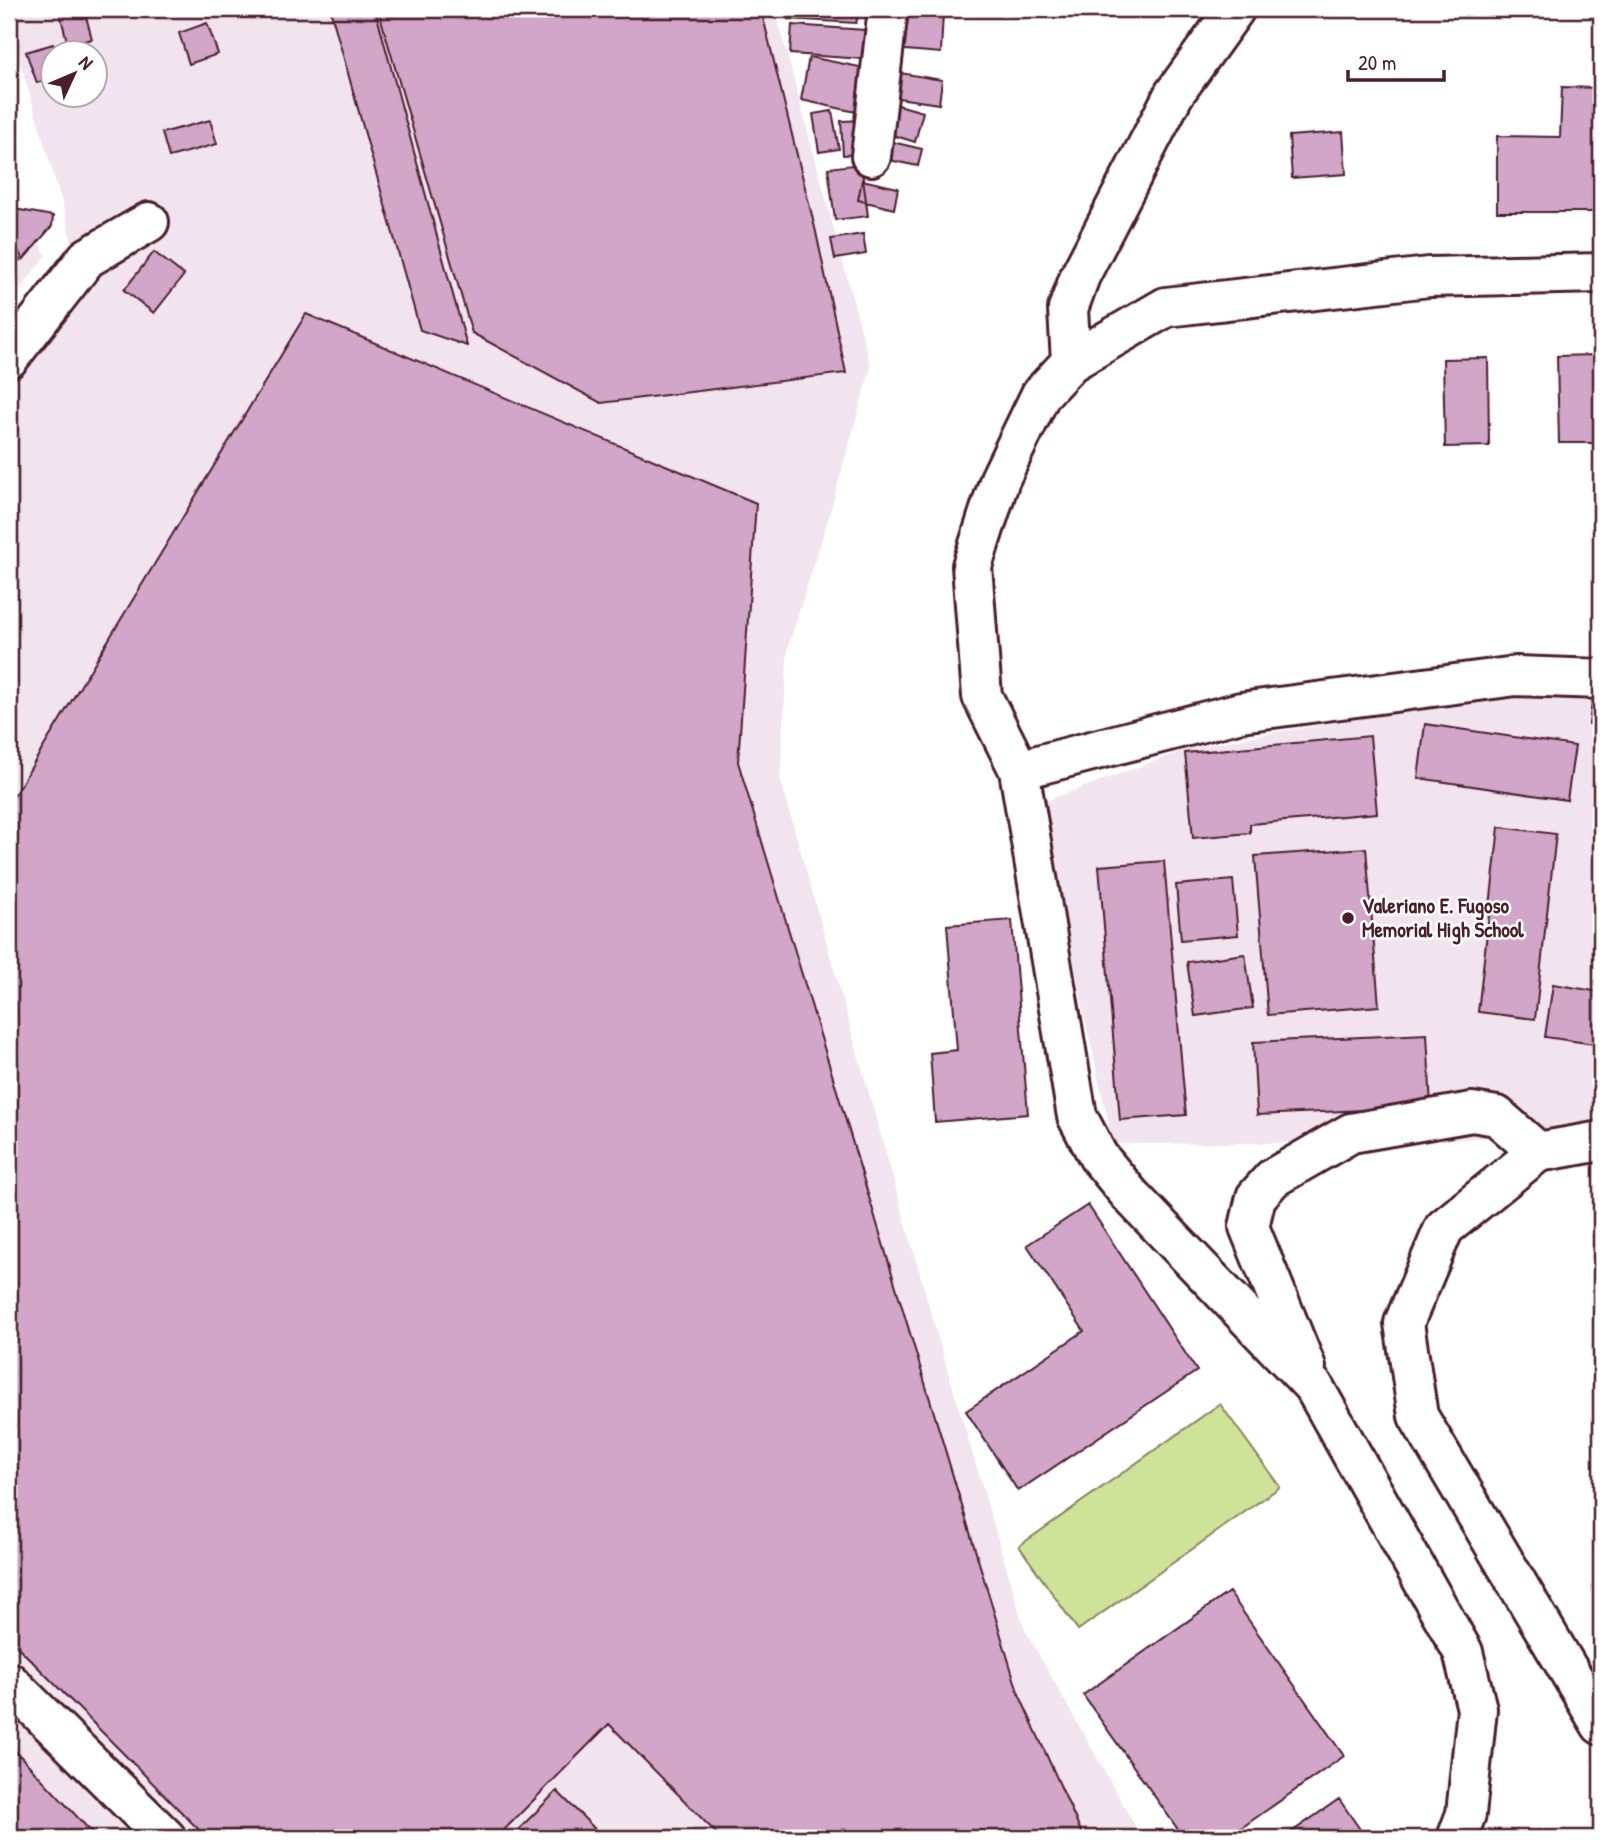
<svg xmlns="http://www.w3.org/2000/svg" width="1610" height="1847" viewBox="0 0 1610 1847" font-family="'Patrick Hand',sans-serif">
  <style>
    .built { fill: #f1e4ef; fill-rule: evenodd }
    .green { fill: #cee398; stroke: #8c8162; stroke-width: 2 }
    .building { fill: #d1a6c9; stroke: #4a1f2b; stroke-width: 2 }
    .lines { fill: none; stroke-linecap: round; stroke-linejoin: round }
    .minor-casing { stroke: #4a1f2b; stroke-width: 44 }
    .minor { stroke: #fff; stroke-width: 38 }
    .poi-dot { fill: #4a1f2b; stroke: #fff; stroke-width: 2.5 }
    .labels { text-anchor: middle; stroke-width: 5; stroke-linejoin: round; paint-order: stroke }
    .poi-label { font-size: 21px; font-weight: bold; fill: #4a1f2b; stroke: #fff; text-anchor: start }
  </style>
  <rect width="100%" height="100%" fill="#fff"/>
  <filter id="ink" filterUnits="userSpaceOnUse"><feTurbulence type="fractalNoise" baseFrequency=".0143" numOctaves="2"/><feDisplacementMap in="SourceGraphic" scale="14" xChannelSelector="R" yChannelSelector="G"/><feConvolveMatrix kernelMatrix="1 2 1 2 8 2 1 2 1" color-interpolation-filters="sRGB"/></filter>
  <g filter="url(#ink)">
    <path class="built" d="M9 9H775L871 367 826 526 788 647 780 778 939 1341 1025 1630 1142 1838H9V387L78 272 65 213 9 25ZM52 52H94V94H52Z
      M9 191 46 255 9 304Z
      M1601 691V1130L1416 1142 1113 1144 1086 1023 1043 802 1187 749 1281 731 1435 707 1571 692Z"/>
    <path class="green" d="M1220 1404 1280 1487 1078 1630 1019 1546Z"/>
    <path class="building" d="M84 9 92 39 68 45 59 10Z
      M330 9H375L467 346 420 330Z
      M378 9H761L816 232 846 373 601 403 472 333Z
      M795 9H860L856 23 788 19Z
      M896 9 943 12 941 53 893 49Z
      M207 23 218 54 189 64 179 33Z
      M792 25 880 31 878 60 790 54Z
      M53 44 55 52H52V78L37 83 26 52Z
      M809 57 865 68 856 112 801 100Z
      M894 72 942 80 939 104 891 97Z
      M1562 87 1601 88V212H1497V136L1560 137Z
      M891 103 923 112 915 142 883 132Z
      M832 111 839 149 819 152 813 114Z
      M210 120 217 144 169 157 162 133Z
      M865 120 867 154 843 155 841 121Z
      M1343 132 1346 174 1292 178 1289 136Z
      M888 141 922 149 918 166 884 159Z
      M861 164 868 216 835 220 828 168Z
      M862 180 898 188 894 209 858 200Z
      M9 208 53 216 52 226 23 260 9 233Z
      M863 234 866 254 835 259 831 239Z
      M9 239 20 260 9 266Z
      M154 252 184 275 154 313 124 290Z
      M306 314 756 503 738 762 1018 1692 1084 1838H721L609 1724 496 1838H207L9 1638V804Z
      M1595 355 1597 443H1559L1557 356Z
      M1488 358 1489 446 1445 447 1443 359Z
      M1592 703 1601 704V726L1589 724Z
      M1425 724 1575 746 1567 800 1418 778Z
      M1370 736 1377 813 1250 824V833L1193 838 1185 753Z
      M1499 827 1556 834 1535 1019 1478 1012Z
      M1366 848 1379 1006 1268 1015 1255 856Z
      M1164 861 1186 1115 1120 1120 1099 866Z
      M1233 880 1238 935 1181 940 1176 885Z
      M1012 920 1028 1114 935 1122 930 1053 957 1050 947 925Z
      M1245 954 1253 1008 1195 1016 1187 962Z
      M1553 984 1601 992V1045L1545 1037Z
      M1427 1034 1431 1107 1257 1115 1253 1042Z
      M1599 1086H1601V1115L1595 1114Z
      M1088 1205 1197 1371 1018 1491 966 1411 1084 1331 1027 1245Z
      M1229 1592 1344 1756 1227 1838H1184L1083 1695Z
      M9 1744 97 1838H9Z
      M557 1791 604 1838H510Z
      M1339 1799 1366 1838H1283Z"/>
    <g class="lines">
      <defs>
        <path id="minor" d="M871 156 888 9
          M9 358 87 258 149 222
          M1071 362 1068 309 1080 276 1174 94 1235 9
          M1019 770 1241 712 1516 676 1601 679
          M1538 1152 1444 1228 1404 1323 1418 1416 1601 1725
          M1306 1367 1249 1227 1256 1197 1273 1178 1351 1133 1472 1112 1497 1116 1538 1152 1601 1141
          M9 1682 166 1838
          M1457 1838 1466 1814 1477 1709 1463 1652 1314 1387 1130 1195 1098 1156 1077 1116 1019 770 982 696 972 566 1000 479 1041 394 1071 362 1166 307 1429 277 1601 273"/>
      </defs>
      <use href="#minor" class="minor-casing"/>
      <use href="#minor" class="minor"/>
    </g>
  </g>
  <circle class="poi-dot" cx="1348" cy="918" r="7"/>
  <g class="labels">
    <g class="poi-label">
      <text x="1362" y="913">Valeriano E. Fugoso<tspan x="1362" dy="24">Memorial High School</tspan></text>
    </g>
  </g>
  <rect width="1610" height="1847" fill="none" stroke="#fff" stroke-width="35"/>
  <rect x="18" y="18" width="1575" height="1812" fill="none" stroke="#4a1f2b" stroke-width="2.5" filter="url(#ink)"/>
  <g transform="translate(74 74) rotate(46)"><circle r="33" fill="#ffffff" stroke="#b7a5aa" stroke-width="2"/>
  <path d="M0-5L12 26L0 18L-12 26Z" fill="#4a1f2b"/>
  <text y="-10" font-size="19" font-weight="bold" text-anchor="middle" fill="#4a1f2b">N</text>
  </g>
  <path d="M1348 70v10h96v-10" fill="none" stroke="#4a1f2b" stroke-width="3.5"/>
  <text x="1358" y="70" font-size="21" fill="#4a1f2b" stroke="#ffffff" stroke-width="5" paint-order="stroke">20 m</text>
</svg>
